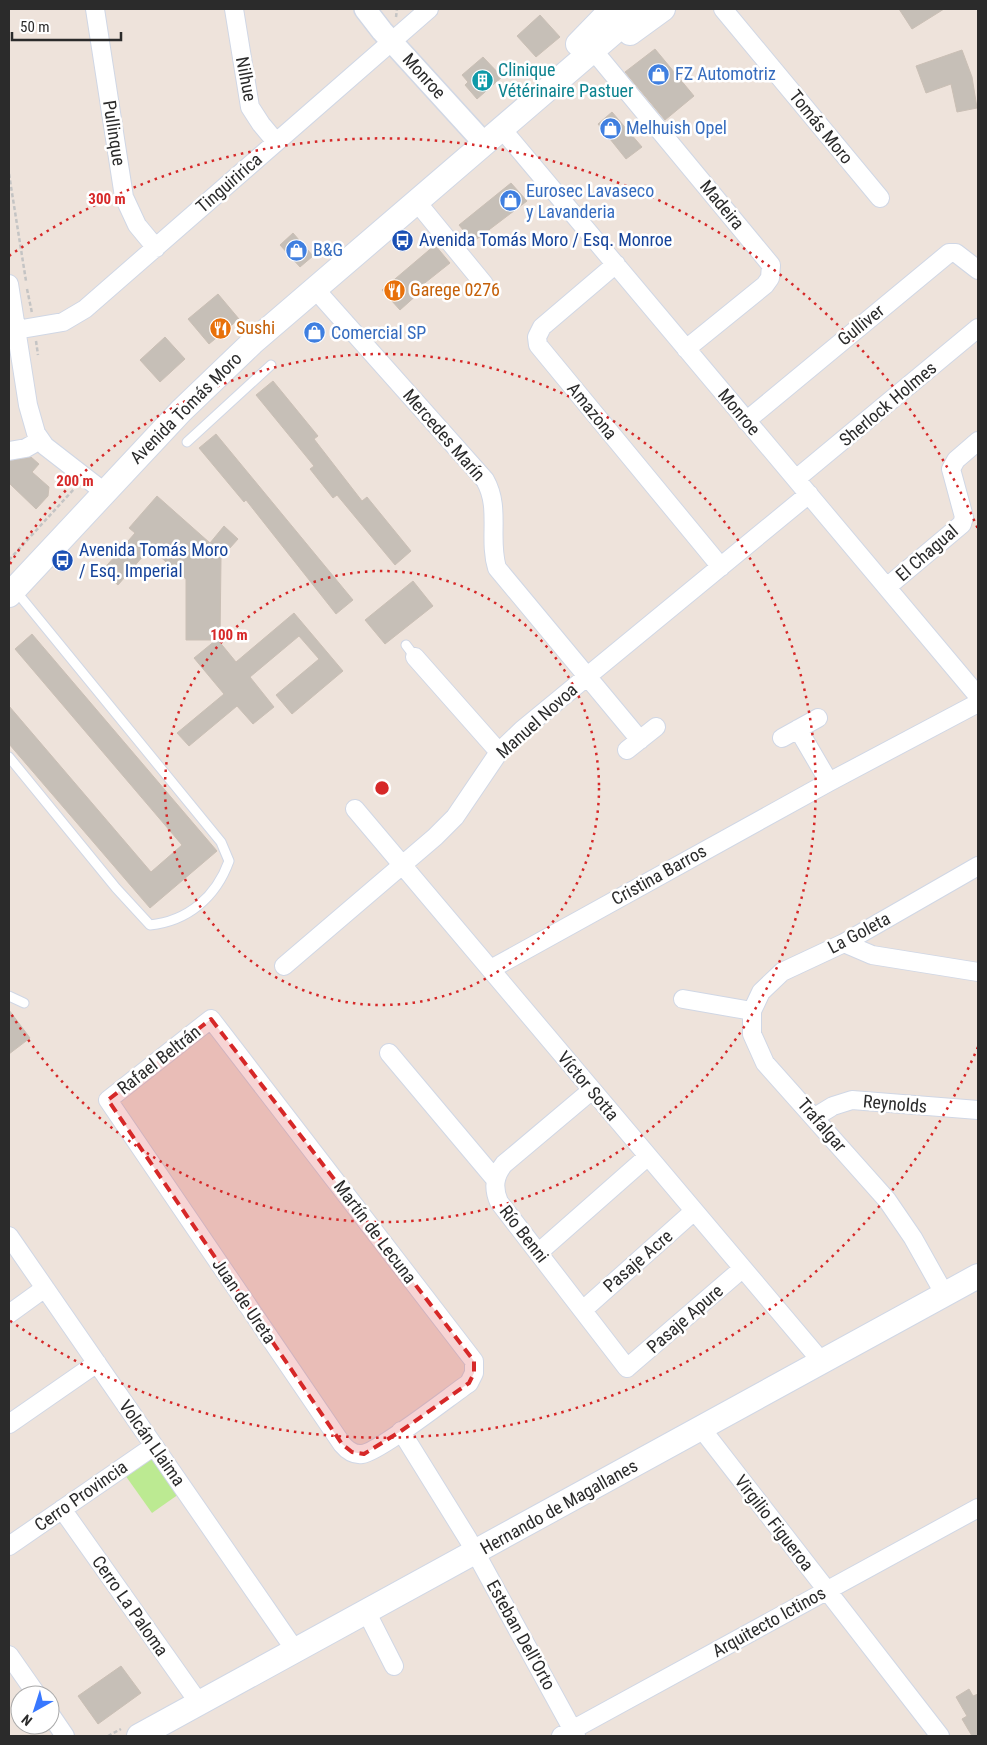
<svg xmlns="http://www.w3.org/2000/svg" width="987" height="1745" viewBox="0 0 987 1745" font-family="'Roboto Condensed',sans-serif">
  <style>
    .green { fill: #bcea92 }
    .building { fill: #c6bfb7; stroke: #cabfb5 }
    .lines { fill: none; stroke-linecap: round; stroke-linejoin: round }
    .service-casing { stroke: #d0d7e5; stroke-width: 11 }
    .minor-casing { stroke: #d0d7e5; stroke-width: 20 }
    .tertiary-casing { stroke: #d0d7e5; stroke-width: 24 }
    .secondary-casing { stroke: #d0d7e5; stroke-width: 26 }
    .path { stroke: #c4c4c4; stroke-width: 2.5; stroke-dasharray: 4 2.5; stroke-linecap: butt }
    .service { stroke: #fff; stroke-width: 9 }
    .minor { stroke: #fff; stroke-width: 18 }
    .tertiary { stroke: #fff; stroke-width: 21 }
    .secondary { stroke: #fff; stroke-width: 24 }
    .marked { fill: #d62828; fill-opacity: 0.2; stroke: #d62828; stroke-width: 4; stroke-dasharray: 10 6; stroke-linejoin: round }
    .ring { fill: none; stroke: #d62828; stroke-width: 2.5; stroke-dasharray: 2.5 5 }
    .labels { text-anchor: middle; stroke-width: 5; stroke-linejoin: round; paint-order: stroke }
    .culture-label { font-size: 18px; fill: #0d838f; stroke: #fff; text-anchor: start }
    .shop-label { font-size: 18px; fill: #366cbe; stroke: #fff; text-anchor: start }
    .street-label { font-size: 18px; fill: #2b2b2b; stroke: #fff }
    .transit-label { font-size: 18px; fill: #164399; stroke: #fff; text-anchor: start }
    .food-label { font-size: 18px; fill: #c56008; stroke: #fff; text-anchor: start }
    .centre { fill: #d62828; stroke: #fff; stroke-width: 2.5 }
    .ring-label { font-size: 15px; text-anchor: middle; font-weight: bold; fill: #d62828; stroke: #fff; stroke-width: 5; stroke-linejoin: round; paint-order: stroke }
  </style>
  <rect width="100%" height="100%" fill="#eee3db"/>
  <path class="green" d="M153 1456 179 1494 152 1513 125 1475Z"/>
  <path class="building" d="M899 9H944L912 29Z
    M540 15 560 37 536 57 517 36Z
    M655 49 694 96 665 120 625 72Z
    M962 50 972 77 977 108 957 112 951 84 926 93 916 66Z
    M483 57 502 77 477 99 465 85 468 82 462 75Z
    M612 112 642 147 626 159 598 124Z
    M511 183 527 201 473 242 459 225Z
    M293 233 313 256 300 267 280 245Z
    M435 245 450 263 416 290 419 293 400 310 382 290Z
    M218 294 239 319 209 344 188 319Z
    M165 337 185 359 160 382 140 360Z
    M273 381 318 436 314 439 362 501 367 497 411 551 395 565 337 495 333 498 310 469 314 466 256 395Z
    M216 434 353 600 336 614 246 500 244 502 199 448Z
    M31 457 39 464 32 472 49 487 48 496 36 509 9 483V461Z
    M157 496 210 543 224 526 238 539 221 558 220 640H218L236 662 294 613 343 671 292 714 276 695 319 659 299 636 250 677 274 707 253 724 237 706 189 746 177 733 224 694 194 658 216 640H186V579L150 548 118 585 102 571 135 533 129 528Z
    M413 581 433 606 385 644 365 620Z
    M32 634 217 851 150 908 9 744V706L151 872 182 845 15 649Z
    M9 1010 30 1038 9 1054Z
    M121 1666 141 1693 98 1724 78 1696Z
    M969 1689 973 1696 978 1694V1736H972L962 1719 967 1716 956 1697Z"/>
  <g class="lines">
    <defs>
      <path id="service" d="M187 442 271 365
        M406 645 415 657
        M9 757 116 888 150 925C188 921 216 897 229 861L221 842 15 590
        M9 996 24 1003"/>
      <path id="minor" d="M95 9 124 197 137 225 156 248
        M234 9 250 107 261 124 276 142
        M723 9 880 198
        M593 50 771 265 770 278 765 285 686 349
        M501 128 978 696
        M416 201 484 284
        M616 264 542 327 537 337 538 345 721 567
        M9 284 28 405 36 433 45 446 103 491
        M315 289 485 480C501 508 488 538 497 568L640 740
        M16 330 63 322 85 309 429 9
        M746 421 949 253H956L978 270
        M9 451 26 448 40 440
        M796 479 978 328
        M887 587 962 524 964 517 951 469 956 460 978 441
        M415 657 499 752
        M798 729 829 782
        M782 738 818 718
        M627 750 656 727
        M355 809 822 1362
        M844 943 872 955 978 972
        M284 966 435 837 455 817 499 752 522 730 809 494
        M491 969 829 782 978 703
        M683 999 752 1011
        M211 1019 474 1361V1373L469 1383C450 1396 379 1452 362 1454 354 1455 347 1450 342 1444L108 1100Z
        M389 1053 495 1179
        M592 1090 504 1164C494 1176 493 1188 499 1202L627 1368 742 1269
        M815 1117 833 1106 852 1100 978 1110
        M9 1236 295 1650
        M538 1253 647 1157
        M945 1295 913 1238 887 1200 765 1063 752 1034V1011L761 992 782 972 844 943 978 866
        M583 1310 693 1212
        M9 1314 45 1288
        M9 1424 97 1363
        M701 1428 940 1736
        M401 1431 468 1539 576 1736
        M62 1509 199 1703
        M9 1546 154 1446
        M366 1611 394 1666
        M9 1655 37 1695
        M50 1714 65 1736
        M561 1736 978 1508"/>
      <path id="tertiary" d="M365 9 382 31 484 143"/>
      <path id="secondary" d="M630 33 663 9
        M578 44 612 9
        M9 595 181 411 252 343 641 9
        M139 1736 978 1276"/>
    </defs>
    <use href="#service" class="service-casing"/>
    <use href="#minor" class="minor-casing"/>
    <use href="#tertiary" class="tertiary-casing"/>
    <use href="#secondary" class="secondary-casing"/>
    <path class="path" d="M396 17 397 9
      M9 174 26 281
      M27 289 32 313
      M36 341 38 355
      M9 560 74 489
      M108 1736 121 1729"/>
    <use href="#service" class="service"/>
    <use href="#minor" class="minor"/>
    <use href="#tertiary" class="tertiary"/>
    <use href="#secondary" class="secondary"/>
  </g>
  <path class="marked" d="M211 1019 474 1361V1373L469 1383 401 1431 364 1454 352 1452 342 1444 108 1100Z"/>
  <g class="ring">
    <circle cx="382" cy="788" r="217"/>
    <path d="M10 564A434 434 0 1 1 10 1012"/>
    <path d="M978 1047A650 650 0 0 1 9 1320M9 256A650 650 0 0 1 978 529"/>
  </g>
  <defs>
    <symbol id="shop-disc" viewBox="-11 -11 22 22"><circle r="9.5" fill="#3f7fe0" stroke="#fff"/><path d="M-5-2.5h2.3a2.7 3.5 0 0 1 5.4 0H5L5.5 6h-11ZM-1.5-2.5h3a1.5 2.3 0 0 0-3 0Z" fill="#fff"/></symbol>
    <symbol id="building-disc" viewBox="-11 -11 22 22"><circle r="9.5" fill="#0f9aa8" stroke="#fff"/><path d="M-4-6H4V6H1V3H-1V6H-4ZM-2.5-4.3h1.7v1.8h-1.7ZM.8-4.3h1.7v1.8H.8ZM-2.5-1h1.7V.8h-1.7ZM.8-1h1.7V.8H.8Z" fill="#fff"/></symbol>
    <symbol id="bus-disc" viewBox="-11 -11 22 22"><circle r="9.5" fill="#1a4fb4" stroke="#fff"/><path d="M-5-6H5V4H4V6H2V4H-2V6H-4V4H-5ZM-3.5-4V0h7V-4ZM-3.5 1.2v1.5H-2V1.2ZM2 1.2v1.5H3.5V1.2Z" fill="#fff"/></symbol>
    <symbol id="restaurant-disc" viewBox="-11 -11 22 22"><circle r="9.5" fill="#e8710a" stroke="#fff"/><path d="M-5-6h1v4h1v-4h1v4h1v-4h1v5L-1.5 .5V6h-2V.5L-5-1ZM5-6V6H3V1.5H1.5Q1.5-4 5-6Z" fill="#fff"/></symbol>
  </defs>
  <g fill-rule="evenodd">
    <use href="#shop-disc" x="646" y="62" width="25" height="25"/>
    <use href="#building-disc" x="470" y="68" width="25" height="25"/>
    <use href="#shop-disc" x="598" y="116" width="25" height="25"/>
    <use href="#shop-disc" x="498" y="188" width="25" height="25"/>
    <use href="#bus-disc" x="390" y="228" width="25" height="25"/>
    <use href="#shop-disc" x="284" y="238" width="25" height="25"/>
    <use href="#restaurant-disc" x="382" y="278" width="25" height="25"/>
    <use href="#restaurant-disc" x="208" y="316" width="25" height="25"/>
    <use href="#shop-disc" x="302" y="320" width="25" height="25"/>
    <use href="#bus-disc" x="50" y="548" width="25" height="25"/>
  </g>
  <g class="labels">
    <g class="culture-label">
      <text x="498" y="76">Clinique<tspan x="498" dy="21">Vétérinaire Pastuer</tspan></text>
    </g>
    <g class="shop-label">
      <text x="675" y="80">FZ Automotriz</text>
      <text x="626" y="134">Melhuish Opel</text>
      <text x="526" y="197">Eurosec Lavaseco<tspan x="526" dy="21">y Lavanderia</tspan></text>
      <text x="313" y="256">B&amp;G</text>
      <text x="331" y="339">Comercial SP</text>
    </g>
    <g class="street-label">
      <text transform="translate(424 76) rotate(48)" y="6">Monroe</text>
      <text transform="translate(246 79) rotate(79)" y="6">Nilhue</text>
      <text transform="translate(821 127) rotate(51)" y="6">Tomás Moro</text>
      <text transform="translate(114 133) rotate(81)" y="6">Pullinque</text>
      <text transform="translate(229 183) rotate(-41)" y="6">Tinguiririca</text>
      <text transform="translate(722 205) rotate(50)" y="6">Madeira</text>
      <text transform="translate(861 325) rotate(-39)" y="6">Gulliver</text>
      <text transform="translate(888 404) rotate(-40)" y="6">Sherlock Holmes</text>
      <text transform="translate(186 408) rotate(-45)" y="6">Avenida Tomás Moro</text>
      <text transform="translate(592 411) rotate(51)" y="6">Amazona</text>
      <text transform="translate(739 412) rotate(50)" y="6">Monroe</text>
      <text transform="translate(444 435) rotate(49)" y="6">Mercedes Marín</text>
      <text transform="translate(927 553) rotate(-41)" y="6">El Chagual</text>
      <text transform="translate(537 721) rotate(-42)" y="6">Manuel Novoa</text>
      <text transform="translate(659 875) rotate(-29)" y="6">Cristina Barros</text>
      <text transform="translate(859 933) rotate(-28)" y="6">La Goleta</text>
      <text transform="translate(159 1060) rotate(-38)" y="6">Rafael Beltrán</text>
      <text transform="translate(588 1086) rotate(50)" y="6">Víctor Sotta</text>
      <text transform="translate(895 1104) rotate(5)" y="6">Reynolds</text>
      <text transform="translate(822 1125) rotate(49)" y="6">Trafalgar</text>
      <text transform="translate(375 1232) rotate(53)" y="6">Martín de Lecuna</text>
      <text transform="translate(524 1234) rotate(52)" y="6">Río Benni</text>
      <text transform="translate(638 1261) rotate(-41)" y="6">Pasaje Acre</text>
      <text transform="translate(244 1301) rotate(56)" y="6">Juan de Ureta</text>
      <text transform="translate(685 1319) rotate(-41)" y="6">Pasaje Apure</text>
      <text transform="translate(152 1443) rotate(55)" y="6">Volcán Llaima</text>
      <text transform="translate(81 1496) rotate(-35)" y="6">Cerro Provincia</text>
      <text transform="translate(559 1507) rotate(-29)" y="6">Hernando de Magallanes</text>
      <text transform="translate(774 1523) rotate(52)" y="6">Virgilio Figueroa</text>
      <text transform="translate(130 1606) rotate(55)" y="6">Cerro La Paloma</text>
      <text transform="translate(769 1622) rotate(-29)" y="6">Arquitecto Ictinos</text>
      <text transform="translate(521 1635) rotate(61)" y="6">Esteban Dell'Orto</text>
    </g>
    <g class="transit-label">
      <text x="419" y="246">Avenida Tomás Moro / Esq. Monroe</text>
      <text x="79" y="556">Avenida Tomás Moro<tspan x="79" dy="21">/ Esq. Imperial</tspan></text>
    </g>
    <g class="food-label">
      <text x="410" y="296">Garege 0276</text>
      <text x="236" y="334">Sushi</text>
    </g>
  </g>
  <circle cx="382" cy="788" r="8" class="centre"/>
  <g class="ring-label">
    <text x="107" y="204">300 m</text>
    <text x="75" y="486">200 m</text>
    <text x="229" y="640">100 m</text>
  </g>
  <rect width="987" height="1745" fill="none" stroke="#2b2b2b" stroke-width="20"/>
  <g transform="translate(35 1710) rotate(219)"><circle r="24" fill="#ffffff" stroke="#aaaaaa"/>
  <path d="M0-4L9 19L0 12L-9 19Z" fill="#3878ff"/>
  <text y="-8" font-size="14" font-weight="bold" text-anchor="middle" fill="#2b2b2b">N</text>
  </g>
  <path d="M12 32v8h109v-8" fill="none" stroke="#2b2b2b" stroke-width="2.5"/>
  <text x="20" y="32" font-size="15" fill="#2b2b2b" stroke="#ffffff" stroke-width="4" paint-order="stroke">50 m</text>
</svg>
